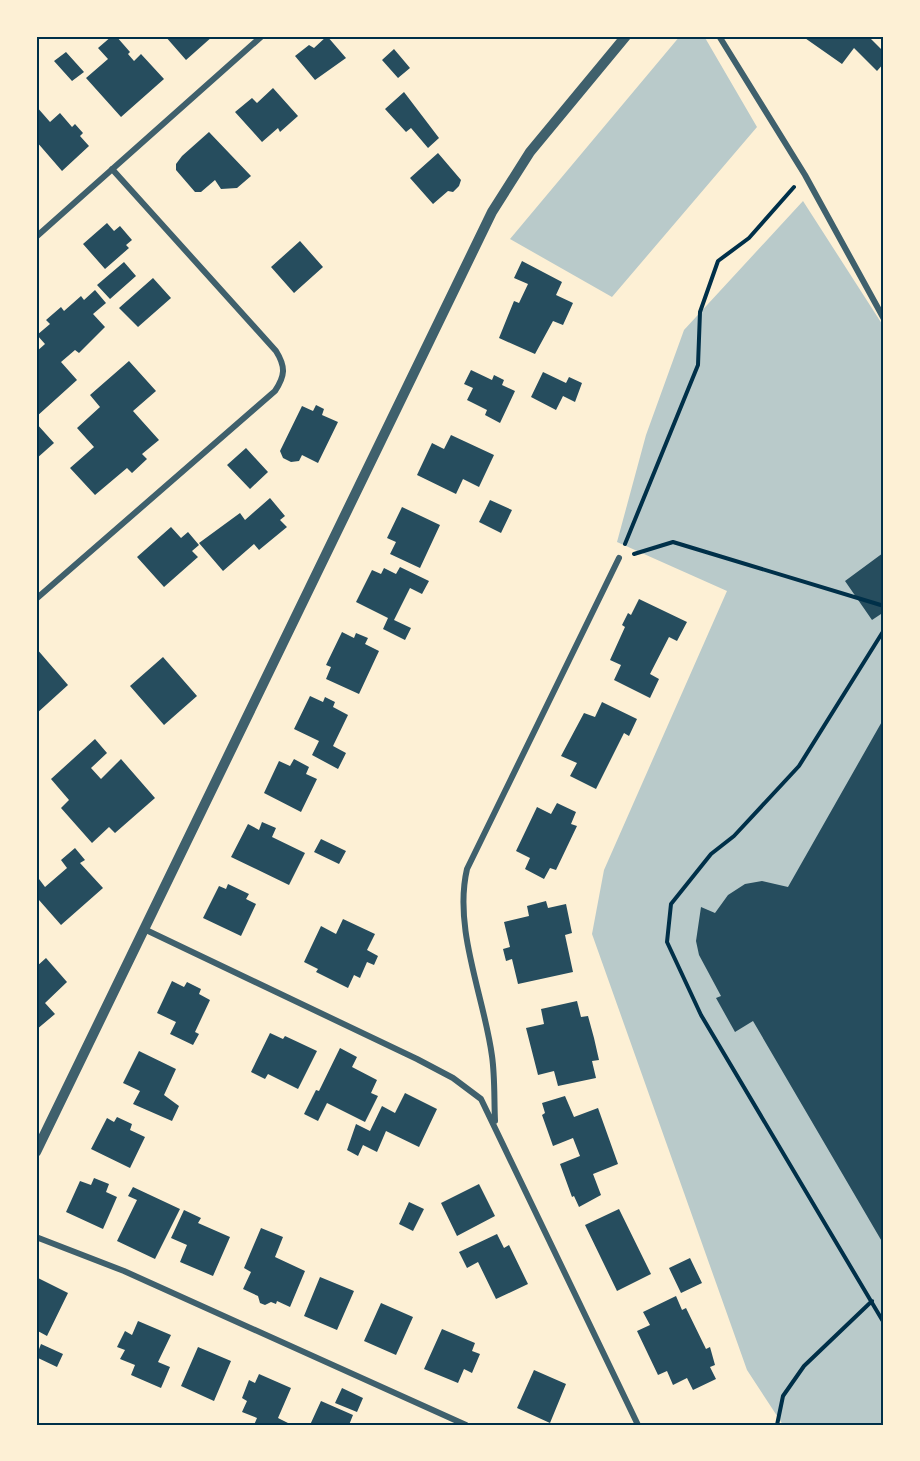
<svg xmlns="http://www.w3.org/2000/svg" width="920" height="1461" viewBox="0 0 920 1461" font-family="'Open Sans',sans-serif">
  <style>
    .green { fill: #b9caca }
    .building { fill: #264d5e }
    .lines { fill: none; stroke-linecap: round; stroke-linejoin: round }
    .path { stroke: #003049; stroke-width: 4 }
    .minor { stroke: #3f606c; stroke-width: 6 }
    .tertiary { stroke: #3f606c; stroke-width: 10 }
    .neatline { fill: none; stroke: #003049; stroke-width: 2 }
  </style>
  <rect width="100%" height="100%" fill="#fdf0d5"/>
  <path class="green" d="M680 36H704L757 127 612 297 510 239Z
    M803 201 884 327V1425H783L747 1370 592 934 604 870 727 591 617 542 646 435 684 330Z"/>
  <path class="building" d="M112 36H116L130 52 128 54 134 61 141 54 164 79 121 117 86 78 108 59 98 48Z
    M165 36H213L186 60Z
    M327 36 346 58 315 80 295 56 309 45 314 48Z
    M802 36H868L884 52V63L877 71 854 48 842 64Z
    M394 49 410 68 398 78 382 60Z
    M66 52 84 72 72 81 54 61Z
    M273 88 298 116 280 132 278 128 262 142 235 112 252 98 257 103Z
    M404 92 439 138 428 148 411 128 406 132 385 109Z
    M36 106 50 122 60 113 72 127 75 124 83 133 80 136 89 146 62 171 36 141Z
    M209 132 251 176 237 188 221 189 215 180 201 192H195L176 170V164L182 156Z
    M438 153 461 180 459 186 453 192 448 191 433 204 410 178Z
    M107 223 114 231 120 226 132 240 126 245 129 248 105 269 83 244Z
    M300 241 323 267 294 293 271 267Z
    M522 261 562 282 556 295 573 303 563 325 553 321 535 354 499 338 514 301 519 303 528 284 514 278Z
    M124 262 136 276 110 299 97 285Z
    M153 278 171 298 138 327 119 308Z
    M95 290 106 303 93 314 105 327 79 353 75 350 61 362 77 380 36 417V352L45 344 37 335 50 324 46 320 61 307 64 311 81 296 84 300Z
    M129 361 156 391 133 411 159 440 142 454 147 459 132 473 127 468 95 495 70 468 94 447 77 428 100 407 90 395Z
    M471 370 492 380 494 375 504 380 502 385 515 391 500 423 485 415 487 410 467 400 473 388 464 384Z
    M543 372 566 383 569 377 582 383 575 402 563 396 556 410 531 397Z
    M316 405 324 409 322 415 338 422 318 463 302 455 299 461 291 462 283 458 280 451 302 406 313 411Z
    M36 423 54 443 36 459Z
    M451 435 494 455 479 487 463 479 456 494 417 475 432 443 444 449Z
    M246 448 268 472 250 489 227 465Z
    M270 498 285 516 280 520 287 527 259 550 254 544 223 571 199 543 240 513 245 520Z
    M490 500 512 510 501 533 479 522Z
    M402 507 440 525 420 568 390 554 396 542 387 538Z
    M171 527 181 538 188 532 199 545 192 551 198 557 164 587 137 557Z
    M883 553 884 612 872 620 845 581Z
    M400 567 429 581 422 594 410 588 394 620 411 628 405 640 383 629 388 618 356 602 372 570 381 574 384 568 396 574Z
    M639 599 687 622 677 641 669 637 650 674 659 679 650 698 614 680 621 665 610 660 625 627 622 625 628 613 631 615Z
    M342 632 354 638 356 633 368 638 365 644 379 651 359 694 326 679 331 667 326 665Z
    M36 648 68 685 36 714Z
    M163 657 197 696 164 725 130 686Z
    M310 696 323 702 325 697 335 702 333 707 348 715 333 746 346 753 338 769 312 755 319 741 294 729Z
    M602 702 637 719 629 736 624 733 596 789 570 776 577 763 561 756 584 713 595 717Z
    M884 718V1245L753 1021 735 1032 716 998 721 996 699 955 696 941 701 907 715 913 728 895 745 884 762 881 788 887Z
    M95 739 107 753 91 768 101 779 121 759 155 798 115 833 109 827 92 843 61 808 69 800 51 779Z
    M294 759 309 767 306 774 317 779 301 812 264 793 279 761 290 766Z
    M557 803 576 812 571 824 577 826 556 870 550 868 544 879 525 869 530 858 516 851 537 807 551 814Z
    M262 822 276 828 272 837 305 853 289 885 231 857 248 824 259 830Z
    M321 839 346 851 339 864 314 852Z
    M75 848 85 860 80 863 103 888 61 925 39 900 36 902V882L39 879 45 887 67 868 61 860Z
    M228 884 249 894 246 899 256 904 241 936 203 918 219 886 226 889Z
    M546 901 548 908 566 904 572 933 565 935 573 972 518 984 512 959 506 961 503 949 510 947 504 922 529 916 527 906Z
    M343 919 375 934 367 950 378 956 374 965 367 962 360 978 354 975 348 988 316 972 318 969 304 962 321 926 336 934Z
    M46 958 67 982 45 1003 55 1014 36 1030V967Z
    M172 981 184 987 187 982 201 989 199 994 210 1000 195 1032 199 1034 193 1045 170 1034 176 1022 157 1013Z
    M577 1001 581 1017 588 1016 594 1038 599 1060 592 1061 596 1078 558 1086 554 1071 538 1075 526 1028 544 1024 541 1009Z
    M270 1033 283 1039 285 1036 317 1051 298 1089 268 1074 265 1079 251 1072Z
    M340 1048 357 1057 352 1067 377 1080 371 1093 378 1096 365 1122 327 1103 318 1121 304 1114 316 1090 319 1091Z
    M139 1051 176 1069 164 1095 179 1106 172 1121 133 1104 140 1091 123 1083Z
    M405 1093 437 1109 419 1147 386 1131 377 1152 363 1145 358 1156 347 1150 356 1124 370 1131 382 1106 395 1113Z
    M565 1096 574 1117 598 1108 618 1164 593 1174 601 1195 579 1207 574 1196 572 1197 560 1164 580 1156 573 1138 553 1146 542 1115 545 1113 542 1103Z
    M117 1117 132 1124 130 1130 145 1137 130 1168 91 1149 107 1118 114 1122Z
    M94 1178 109 1184 106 1192 117 1197 103 1229 66 1212 80 1181 91 1185Z
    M479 1184 495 1216 457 1236 441 1203Z
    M133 1187 180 1209 155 1259 117 1241 137 1200 128 1196Z
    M409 1202 424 1209 413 1231 399 1224Z
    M619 1209 651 1274 617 1291 585 1225Z
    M184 1210 201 1218 198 1223 230 1237 213 1276 180 1262 187 1245 171 1238Z
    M261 1228 283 1237 275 1257 305 1271 290 1307 277 1301 276 1304 271 1302 265 1305 260 1303 258 1296 243 1289 251 1272 244 1268Z
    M497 1234 504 1248 509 1245 528 1284 496 1299 478 1262 467 1268 459 1252Z
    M690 1258 702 1283 681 1293 669 1268Z
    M36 1277 68 1293 47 1336 36 1330 39 1318 36 1317Z
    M320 1277 354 1291 337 1330 304 1316Z
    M676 1296 682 1310 686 1308 706 1349 710 1347 715 1365 710 1367 716 1379 693 1390 687 1378 673 1385 667 1371 658 1375 637 1331 650 1325 643 1312Z
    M381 1303 413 1317 396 1355 364 1341Z
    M138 1321 171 1335 158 1362 170 1367 161 1388 131 1375 135 1365 120 1359 125 1350 117 1347 125 1331 132 1335Z
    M442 1329 475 1343 472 1351 480 1354 472 1373 464 1369 458 1383 424 1369Z
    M41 1344 63 1354 57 1367 36 1357Z
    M198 1347 231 1361 214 1401 181 1386Z
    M534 1370 566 1384 550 1423 517 1408Z
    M259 1374 291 1388 278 1418 292 1425H254L257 1418 242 1412 247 1401 242 1398 249 1380 255 1383Z
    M342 1388 363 1398 357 1412 335 1403Z
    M321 1401 353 1415 349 1425H310Z"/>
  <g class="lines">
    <path class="path" d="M625 544 698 365 700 312 718 261 749 238 794 187
      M634 554 673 542 884 606
      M884 630 799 766 734 836 711 854 671 904 667 942 701 1015 884 1323
      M777 1425 783 1396 804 1366 872 1301"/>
    <path class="minor" d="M719 36 805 175 884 319
      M36 237 262 36
      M36 599 275 391C285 376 286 367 276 351L112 169
      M144 929 417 1059 453 1078 481 1099 638 1425
      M495 1121C494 1099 495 1077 492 1056 484 996 453 929 467 869L619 558
      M36 1237 124 1271 466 1425"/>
    <path class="tertiary" d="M36 1152 492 212 530 152 626 36"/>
  </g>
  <rect width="920" height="1461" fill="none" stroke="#fdf0d5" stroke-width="75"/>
  <rect x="38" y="38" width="844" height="1386" class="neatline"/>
</svg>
